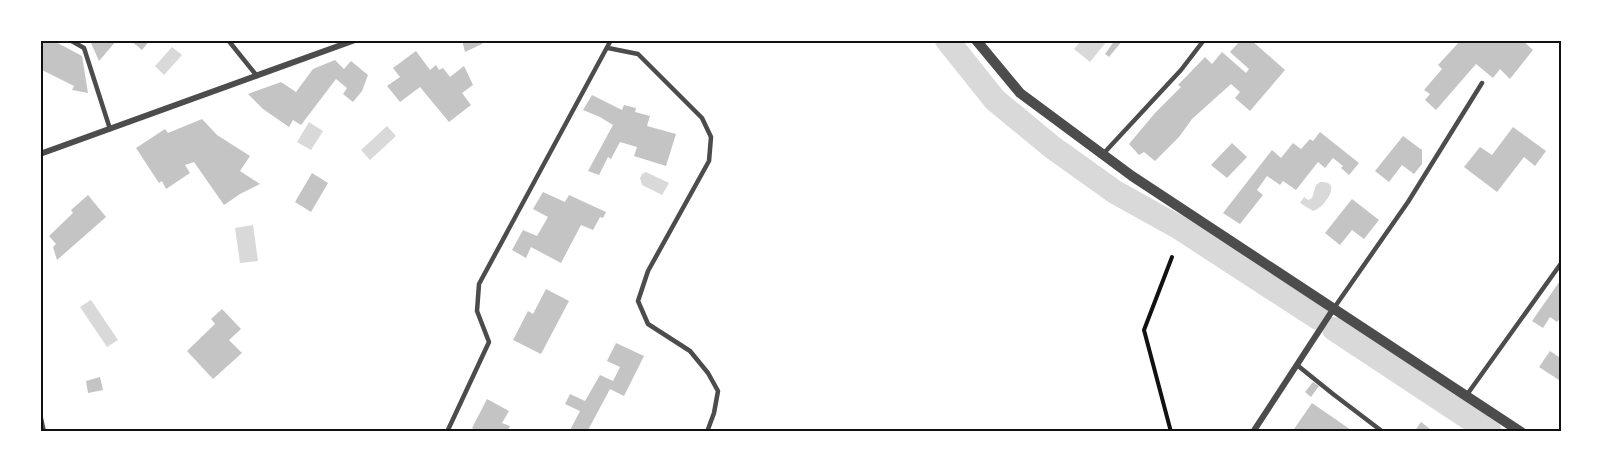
<svg xmlns="http://www.w3.org/2000/svg" width="1602" height="472" viewBox="0 0 1602 472" font-family="'DM Sans',sans-serif">
  <style>
    .water { fill: #d9d9d9 }
    .lines { fill: none; stroke-linecap: round; stroke-linejoin: round }
    .canal { stroke: #d9d9d9; stroke-width: 24 }
    .building { fill: #c4c4c4 }
    .path { stroke: #111; stroke-width: 4 }
    .service { stroke: #4c4c4c; stroke-width: 4.5 }
    .minor { stroke: #4c4c4c; stroke-width: 6 }
    .tertiary { stroke: #4c4c4c; stroke-width: 10 }
    .neatline { fill: none; stroke: #111; stroke-width: 2 }
  </style>
  <rect width="100%" height="100%" fill="#fff"/>
  <path class="water" d="M1081 41V40L1107 41 1090 62 1074 49Z
    M172 47 182 55 164 75 155 66Z
    M309 122 323 131 311 150 297 142Z
    M387 126 396 136 370 160 361 150Z
    M646 172 669 183 662 195 642 185 640 178 642 174Z
    M1320 182C1344 180 1324 209 1313 211L1300 203 1304 197 1308 200 1312 198 1316 185Z
    M253 225 258 261 240 263 235 228Z
    M91 300 118 340 107 347 80 307Z"/>
  <g class="lines">
    <path class="canal" d="M947 40 995 100 1052 147 1115 192 1178 227 1318 318
      M1334 329 1490 432"/>
  </g>
  <path class="building" d="M45 40H52L82 56 88 93 72 90 74 86 40 69V49Z
    M93 40H117L99 61 91 43Z
    M130 40H150L142 50Z
    M462 40H481L482 44 465 52Z
    M1115 40H1123L1109 57 1105 54Z
    M1241 40H1251L1285 70 1250 111 1235 98 1240 92 1231 84 1192 119 1179 137 1155 161 1144 152 1139 155 1129 144 1155 113 1181 87 1178 85 1205 57 1212 64 1222 52 1246 73 1249 69 1230 52Z
    M1461 40H1522L1533 50 1510 79 1500 69 1493 78 1476 64 1436 110 1425 100 1430 94 1424 90 1442 69 1438 65Z
    M416 51 430 70 436 65 439 70 443 68 450 77 464 66 473 85 462 93 471 105 449 122 420 87 400 102 387 86 400 77 393 68Z
    M335 60 344 69 351 61 368 75 362 91 353 102 343 94 347 88 336 79 301 125 293 120 289 127 263 109 248 94 281 82 296 92 313 69Z
    M592 95 622 110 624 105 636 108 635 112 650 116 647 126 676 134 666 166 634 156 637 147 620 142 611 159 608 157 599 175 588 171 613 125 600 117 583 110Z
    M202 119 217 135 250 156 240 171 260 184 240 194 224 205 194 162 185 165 190 173 166 189 162 181 159 183 136 148 165 129 168 133Z
    M1513 127 1546 151 1535 166 1524 157 1497 192 1464 167 1480 147 1492 155Z
    M1320 132 1359 163 1349 175 1341 168 1343 166 1333 158 1325 168 1318 162 1296 190 1283 181 1280 185 1267 176 1257 190 1263 195 1240 224 1223 213 1272 150 1281 158 1293 143 1301 149 1310 139 1313 141Z
    M1403 136 1422 150V164L1414 174 1402 165 1389 182 1375 171Z
    M1232 143 1247 157 1227 178 1211 165Z
    M312 173 328 183 311 212 295 202Z
    M543 192 565 202 569 195 606 212 603 218 600 217 593 230 581 225 561 263 531 247 526 258 512 250 523 230 537 236 548 217 533 209Z
    M88 195 106 217 57 260 53 247 56 244 49 236 73 213 71 210Z
    M1352 199 1379 220 1364 239 1352 230 1340 245 1325 233Z
    M1562 278V316L1557 322 1550 317 1543 328 1532 321Z
    M546 289 569 301 541 354 513 340 528 311 533 314Z
    M222 309 241 329 229 340 242 353 213 379 187 351 215 324 211 319Z
    M616 343 644 356 624 396 610 389 587 432H569L580 411 565 404 570 394 585 401 600 375 613 381 620 367 607 361Z
    M1550 351 1562 359V382L1539 367Z
    M100 377 103 390 88 393 86 381Z
    M1313 382 1319 386 1311 397 1305 392Z
    M487 399 509 411 502 423 510 426 507 432H478L472 428Z
    M1312 403 1354 432H1292Z
    M1421 422 1434 432H1414Z"/>
  <g class="lines">
    <path class="path" d="M1171 432 1144 330 1172 257"/>
    <path class="service" d="M70 40 84 48 110 129
      M228 40 257 76
      M608 48 638 54 702 118 711 137 709 161 648 271 638 301 648 324 690 351 708 373 718 391 714 413 707 432
      M1104 153 1181 70 1204 40
      M1334 308 1408 202 1482 83
      M1297 365 1333 394 1383 432
      M1466 396 1562 262
      M40 414 44 432
      M447 432 489 342 477 311 479 284 611 40"/>
    <path class="minor" d="M40 154 355 40
      M1253 432 1334 308"/>
    <path class="tertiary" d="M976 40 1020 93 1132 176 1521 432"/>
  </g>
  <rect width="1602" height="472" fill="none" stroke="#ffffff" stroke-width="84"/>
  <rect x="42" y="42" width="1518" height="388" class="neatline"/>
</svg>
